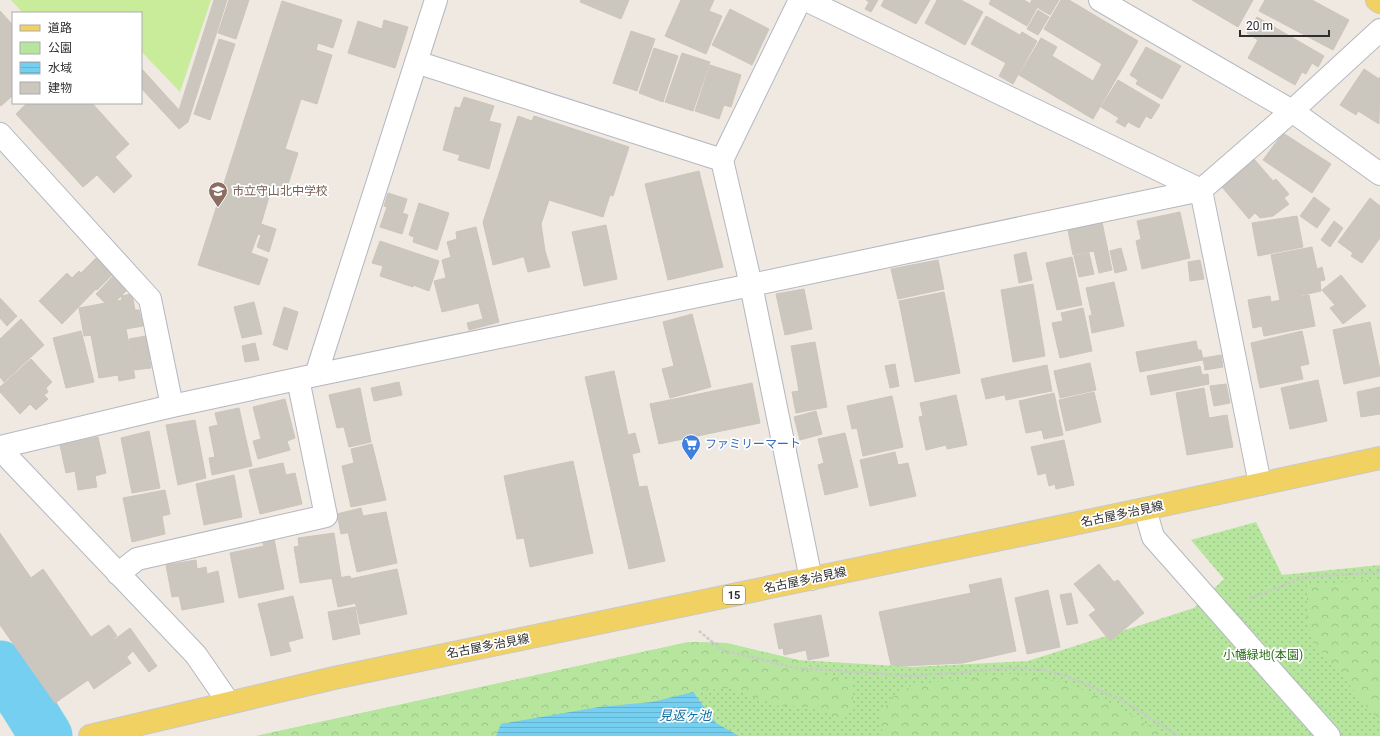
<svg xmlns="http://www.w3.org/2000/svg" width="1380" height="736" viewBox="0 0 1380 736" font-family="Roboto,'Noto Sans JP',sans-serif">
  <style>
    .green { fill: url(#green-dots) }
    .forest { fill: url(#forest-crowns) }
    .pitch { fill: #c9ec9a }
    .water { fill: url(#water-rules) }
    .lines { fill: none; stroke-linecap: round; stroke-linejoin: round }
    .river { stroke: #75cff0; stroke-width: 53 }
    .building { fill: #cbc7bf; stroke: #cbc5ba }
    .minor-casing { stroke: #b4b7c1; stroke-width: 24 }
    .major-casing { stroke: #c9c9c9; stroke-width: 24 }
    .path { stroke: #c9c9c9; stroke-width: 2.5; stroke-dasharray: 3 2; stroke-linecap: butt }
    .minor { stroke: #fff; stroke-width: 22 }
    .major { stroke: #f2d163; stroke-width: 22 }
    .labels { text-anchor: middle; stroke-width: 3.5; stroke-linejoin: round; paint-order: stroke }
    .shield { fill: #fff; stroke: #6d6d6d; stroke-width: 1 }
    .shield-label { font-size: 11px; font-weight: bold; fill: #2e2e2e }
    .education-label { font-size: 12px; fill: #785e54; stroke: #fff; text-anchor: start }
    .shop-label { font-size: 12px; fill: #366cbe; stroke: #fff; text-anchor: start }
    .street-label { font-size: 12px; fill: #2e2e2e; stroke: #fff }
    .park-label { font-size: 12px; fill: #2c6e1b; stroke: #fff }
    .water-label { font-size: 13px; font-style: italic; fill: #0d6fa3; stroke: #fff }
  </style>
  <defs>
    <pattern id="green-dots" width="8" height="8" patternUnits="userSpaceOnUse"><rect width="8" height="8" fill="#b6e59e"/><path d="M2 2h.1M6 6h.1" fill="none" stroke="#9dc588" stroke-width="1.8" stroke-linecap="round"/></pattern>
    <pattern id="forest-crowns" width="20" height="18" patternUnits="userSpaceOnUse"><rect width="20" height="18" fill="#b6e59e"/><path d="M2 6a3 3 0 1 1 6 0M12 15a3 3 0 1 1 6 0" fill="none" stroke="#9dc588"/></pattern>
    <pattern id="water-rules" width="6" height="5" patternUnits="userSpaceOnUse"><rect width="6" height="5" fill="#75cff0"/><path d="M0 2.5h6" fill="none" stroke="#66b2ce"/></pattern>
  </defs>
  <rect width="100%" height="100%" fill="#efe9e1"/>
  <path class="green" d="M1256 522 1282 575 1380 565V736H256L689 642 726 643 798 660 913 667 1028 661 1194 608 1224 579 1191 540Z"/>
  <path class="forest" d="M1380 579V722L1313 641 1307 622V585Z
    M689 642 726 643 798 660 828 676 853 681V710L838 720 815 707 779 706 727 688 693 692 652 702 599 707 501 724 496 736H256Z
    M1012 674C1031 677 1051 679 1069 684 1104 696 1135 718 1166 736H883L880 716 891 698 914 684Z"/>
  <path class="pitch" d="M11 0H211L180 92 141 51V13H23Z"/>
  <path class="water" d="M693 692 716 723 739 736H496L501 724 599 707 652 702Z"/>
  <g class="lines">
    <path class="river" d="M0 667 25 702 46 736"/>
  </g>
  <path class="building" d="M214 0H227L188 122 179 129 141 88V68L179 110Z
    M229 0H249L236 39 218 33Z
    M581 0H629L621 19 580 2Z
    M681 0H714L709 11 722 16 706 54 665 36Z
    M866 0H878L871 12 865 9 869 2Z
    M884 0H930L916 24 881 6Z
    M937 0H961L983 12 965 45 925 23Z
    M991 0H1024L1037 8 1027 26 989 4Z
    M1032 0H1059L1050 15 1030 3Z
    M1061 0H1069L1138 41 1093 119 1019 75 1041 38 1057 47 1052 56 1093 81 1102 64 1044 29Z
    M1192 0H1253L1238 27Z
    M1265 0H1312L1349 20 1333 50 1259 11Z
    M282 1 342 20 333 48 318 43 316 50 332 55 317 104 301 99 285 149 298 153 285 194 271 190 261 224 276 229 269 252 257 247 261 235 258 234 251 253 268 259 259 285 198 265Z
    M730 9 769 29 752 65 712 45Z
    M1038 10 1049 17 1038 35 1027 29Z
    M0 11 13 25V95L1 106 0 105Z
    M986 16 1020 35 1022 32 1037 41 1013 84 999 76 1006 63 971 44Z
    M1257 17 1324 56 1318 67 1312 63 1306 74 1302 72 1295 85 1248 58 1258 40 1247 33Z
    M384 20 408 27 395 68 348 53 358 21 382 29Z
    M631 31 655 39 637 91 613 83Z
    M219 39 235 44 210 120 194 114Z
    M1146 47 1181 66 1162 99 1136 84 1138 80 1130 75Z
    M654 48 678 56 663 102 639 93Z
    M682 53 710 62 693 111 665 102Z
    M710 65 741 75 731 107 724 105 719 119 695 111Z
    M1364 69 1379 79 1380 77 1379 124 1358 111 1356 115 1340 105Z
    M1118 80 1160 105 1151 119 1146 116 1139 128 1128 122 1125 127 1116 122 1119 118 1101 107Z
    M464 97 494 106 489 121 501 124 489 169 458 160 460 155 443 150 455 107 460 108Z
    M27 103H92L129 144 115 157 132 176 114 193 97 175 83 187 16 114Z
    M518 116 532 121 534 116 629 147 613 196 610 195 603 217 549 200 541 224 545 251 493 265 483 222Z
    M1283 133 1331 164 1312 193 1263 160Z
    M1254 159 1273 181 1276 179 1289 194 1284 198 1289 204 1273 216 1260 218 1255 213 1249 219 1222 187Z
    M699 171 723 267 668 280 645 184Z
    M388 193 407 199 403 212 384 206Z
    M1314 197 1330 209 1317 228 1300 216Z
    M1370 198 1380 206V238L1362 263 1351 256 1353 253 1338 242Z
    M419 203 449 213 437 250 413 242 414 237 409 235Z
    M387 207 408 215 402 234 380 227Z
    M1180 212 1190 258 1142 269 1136 241 1141 239 1137 221Z
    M1297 216 1303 247 1258 256 1252 223Z
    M1334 221 1343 228 1330 247 1321 240Z
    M1102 222 1112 270 1099 273 1094 251 1073 255 1068 230Z
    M606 225 617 279 584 286 572 232Z
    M476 227 493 297 478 301 479 303 442 312 434 281 446 278 442 260 451 257 447 242 457 239 456 232Z
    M380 241 439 261 429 291 413 285V287L380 276 383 266 372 263Z
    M1312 247 1317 269 1322 267 1325 280 1320 281 1321 291 1280 300 1271 255Z
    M1121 248 1127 270 1115 273 1110 251Z
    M545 251 550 267 528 272 524 257Z
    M1026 252 1032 280 1019 283 1014 255Z
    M1089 253 1094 274 1079 277 1074 256Z
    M98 256 115 272 97 290 81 273Z
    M1072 257 1082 305 1057 310 1046 263Z
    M938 260 944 289 898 299 891 269Z
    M1200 260 1204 279 1190 281 1188 262Z
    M79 271 96 289 62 324 39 301 67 273 72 278Z
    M115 274 129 288 116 301 105 303 96 294Z
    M1341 275 1366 306 1343 324 1330 308 1335 305 1322 290Z
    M1114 282 1124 326 1092 333 1089 316 1092 315 1086 288Z
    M1033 284 1045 356 1013 362 1001 290Z
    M804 289 812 329 785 335 776 294Z
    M944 292 960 373 915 382 899 301Z
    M132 294 135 310H139L143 326 126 329 135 378 119 381 118 375 99 378 91 335 84 336 79 308 122 300 121 296Z
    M1309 295 1315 326 1264 336 1262 326 1253 328 1248 300 1270 296 1271 302Z
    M493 297 499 322 469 330 467 323 483 319 478 301Z
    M0 298 17 316 7 326 0 318Z
    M254 302 262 334 242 338 234 307Z
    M284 307 298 312 287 350 273 345Z
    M1083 308 1092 351 1060 358 1052 323 1063 321 1061 313Z
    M692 314 711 387 670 398 662 369 674 366 663 322Z
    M21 319 44 345 4 382 0 377V339Z
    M1370 322 1380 370V376L1344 384 1333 330Z
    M81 331 94 382 66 388 53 338Z
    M1302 331 1309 364 1300 366 1303 379 1260 388 1251 343Z
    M146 336 151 368 134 370 129 339Z
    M1196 341 1198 350H1201L1203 360 1140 372 1136 352Z
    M815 342 827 407 796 413 792 392 799 391 791 346Z
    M255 343 259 360 245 362 242 346Z
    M1221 355 1223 367 1205 370 1203 358Z
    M31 359 52 382 46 388 48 392 44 395 48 399 36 410 30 404 20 414 0 392V387Z
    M1090 363 1096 390 1060 398 1054 371Z
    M895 364 899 386 890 388 885 366Z
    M1047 365 1052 391 1006 400 1000 375Z
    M1200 366 1202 375 1208 374 1209 384 1151 395 1147 376Z
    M614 371 628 435 635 433 640 452 632 454 639 487 647 486 665 561 629 569 585 377Z
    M1000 375 1004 395 986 399 981 379Z
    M1318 380 1327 421 1290 429 1281 388Z
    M399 382 402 395 374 401 371 388Z
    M752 383 760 423 659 444 650 404Z
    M1226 384 1230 403 1214 406 1210 386Z
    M1380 387V414L1361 417 1357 392Z
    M360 388 371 442 349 447 344 427 337 428 329 395Z
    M1204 388 1209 418 1227 415 1233 447 1187 455 1176 393Z
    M1094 392 1101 422 1066 431 1059 400Z
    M1054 393 1063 435 1044 439 1042 430 1026 433 1019 401Z
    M956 395 967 445 947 449 946 445 926 450 919 417 923 416 920 403Z
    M892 396 903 447 863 456 857 428 852 429 847 406Z
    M285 399 295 438 287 441 290 450 258 459 253 441 261 439 253 407Z
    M239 408 252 466 212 475 209 458 215 457 209 427 218 425 215 413Z
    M816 411 822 434 800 440 794 417Z
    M195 420 206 478 178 485 166 425Z
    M149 431 160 488 132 493 121 438Z
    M845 433 858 487 825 495 818 465 824 463 818 439Z
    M98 437 106 473 95 476 97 487 78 490 75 471 66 473 60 445Z
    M1064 440 1074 485 1056 489 1055 484 1049 486 1046 473 1038 475 1031 447Z
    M372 444 386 500 351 507 342 466 354 463 351 449Z
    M895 452 898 465 908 463 916 496 870 506 860 460Z
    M573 461 593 553 530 567 524 538 517 539 504 476Z
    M283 463 286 475 295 473 302 504 260 514 249 470Z
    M234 475 242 517 204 525 196 484Z
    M165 490 170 514 162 516 165 534 132 542 123 498Z
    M361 508 366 529 341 534 337 514Z
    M386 512 397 563 357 572 348 532 366 529 363 516Z
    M0 533 31 578 43 569 91 637 109 625 117 636 113 639 131 663 94 689 88 680 55 703 0 625Z
    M334 533 341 577 300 583 294 547 299 546 298 538Z
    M274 539 284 589 239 598 230 553 264 546 262 541Z
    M196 560 197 569 206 567 207 574 218 571 224 602 182 610 179 596 172 597 166 565Z
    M1099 564 1114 582 1118 580 1144 613 1110 641 1089 615 1096 610 1074 584Z
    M397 569 407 614 360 624 350 579Z
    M350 576 356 603 338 607 332 579Z
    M1001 578 1016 651 963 663 902 666 891 665 879 612 971 593 969 585Z
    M1048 590 1060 647 1027 654 1015 598Z
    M1071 593 1078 623 1067 625 1060 595Z
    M293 596 303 638 288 642 291 651 271 656 258 604Z
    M355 607 360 634 333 640 328 612Z
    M821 615 829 656 808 660 806 650 784 655 783 648 779 649 774 624Z
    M130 628 157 666 149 672 133 651 127 657 114 640Z"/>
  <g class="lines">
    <defs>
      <path id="minor" d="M800 0 722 160 751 285 811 579
        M806 0 1201 190 1260 484
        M1100 0 1292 111 1380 174
        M416 62 722 160
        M0 134 150 299 172 406
        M316 375 436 0
        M0 447 172 406 316 375 751 285 1201 190 1292 111 1380 30
        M0 449 196 655 229 703
        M1145 509 1153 537 1329 736
        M118 574 137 559 326 516 298 379"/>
      <path id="major" d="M1377 0 1380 2
        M90 736 334 678 1145 509 1380 458"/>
    </defs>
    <use href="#minor" class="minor-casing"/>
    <use href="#major" class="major-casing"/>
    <path class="path" d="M1250 598 1305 577 1380 572
      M699 631 722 650 796 668 911 676 1015 668 1045 670 1069 677 1120 699 1179 736"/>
    <use href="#minor" class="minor"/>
    <use href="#major" class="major"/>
  </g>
  <defs>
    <symbol id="school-pin" viewBox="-11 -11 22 30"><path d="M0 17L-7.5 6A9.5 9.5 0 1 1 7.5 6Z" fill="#8d6e63" stroke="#fff"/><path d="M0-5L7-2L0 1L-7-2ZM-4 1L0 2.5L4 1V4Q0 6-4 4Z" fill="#fff"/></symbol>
    <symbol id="supermarket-pin" viewBox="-11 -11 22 30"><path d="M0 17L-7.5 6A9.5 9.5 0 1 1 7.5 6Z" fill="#3f7fe0" stroke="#fff"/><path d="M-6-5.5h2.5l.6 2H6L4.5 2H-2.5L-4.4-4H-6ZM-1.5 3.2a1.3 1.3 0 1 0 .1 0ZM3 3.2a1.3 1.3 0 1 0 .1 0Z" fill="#fff"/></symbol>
  </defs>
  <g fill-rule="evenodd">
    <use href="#school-pin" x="207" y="180" width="22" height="30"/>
    <use href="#supermarket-pin" x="680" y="433" width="22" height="30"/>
  </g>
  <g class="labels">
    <rect class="shield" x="723" y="586" width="22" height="18" rx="3"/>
    <g class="shield-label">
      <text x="734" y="599">15</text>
    </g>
    <g class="education-label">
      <text x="232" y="195">市立守山北中学校</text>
    </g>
    <g class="shop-label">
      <text x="705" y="448">ファミリーマート</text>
    </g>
    <g class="street-label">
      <text transform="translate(1122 514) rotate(-12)" y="4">名古屋多治見線</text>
      <text transform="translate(805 580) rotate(-12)" y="4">名古屋多治見線</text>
      <text transform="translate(488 646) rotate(-11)" y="4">名古屋多治見線</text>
    </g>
    <g class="park-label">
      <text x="1263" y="659">小幡緑地(本園)</text>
    </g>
    <g class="water-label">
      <text x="685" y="720">見返ヶ池</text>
    </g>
  </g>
  <rect x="12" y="12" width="130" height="92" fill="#ffffff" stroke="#ababab"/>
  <rect x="20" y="25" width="20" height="6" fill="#f2d163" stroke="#ababab"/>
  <text x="48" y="32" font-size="12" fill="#2e2e2e">道路</text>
  <rect x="20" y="42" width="20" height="12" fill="#b6e59e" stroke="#ababab"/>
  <text x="48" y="52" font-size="12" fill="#2e2e2e">公園</text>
  <rect x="20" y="62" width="20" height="12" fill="url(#water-rules)" stroke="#ababab"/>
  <text x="48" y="72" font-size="12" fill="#2e2e2e">水域</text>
  <rect x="20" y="82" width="20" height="12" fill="#cbc7bf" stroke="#ababab"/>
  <text x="48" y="92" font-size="12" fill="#2e2e2e">建物</text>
  <path d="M1240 30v6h89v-6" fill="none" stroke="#2e2e2e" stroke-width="2"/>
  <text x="1246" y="30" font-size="12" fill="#2e2e2e" stroke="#ffffff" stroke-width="3" paint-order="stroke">20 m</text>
</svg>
